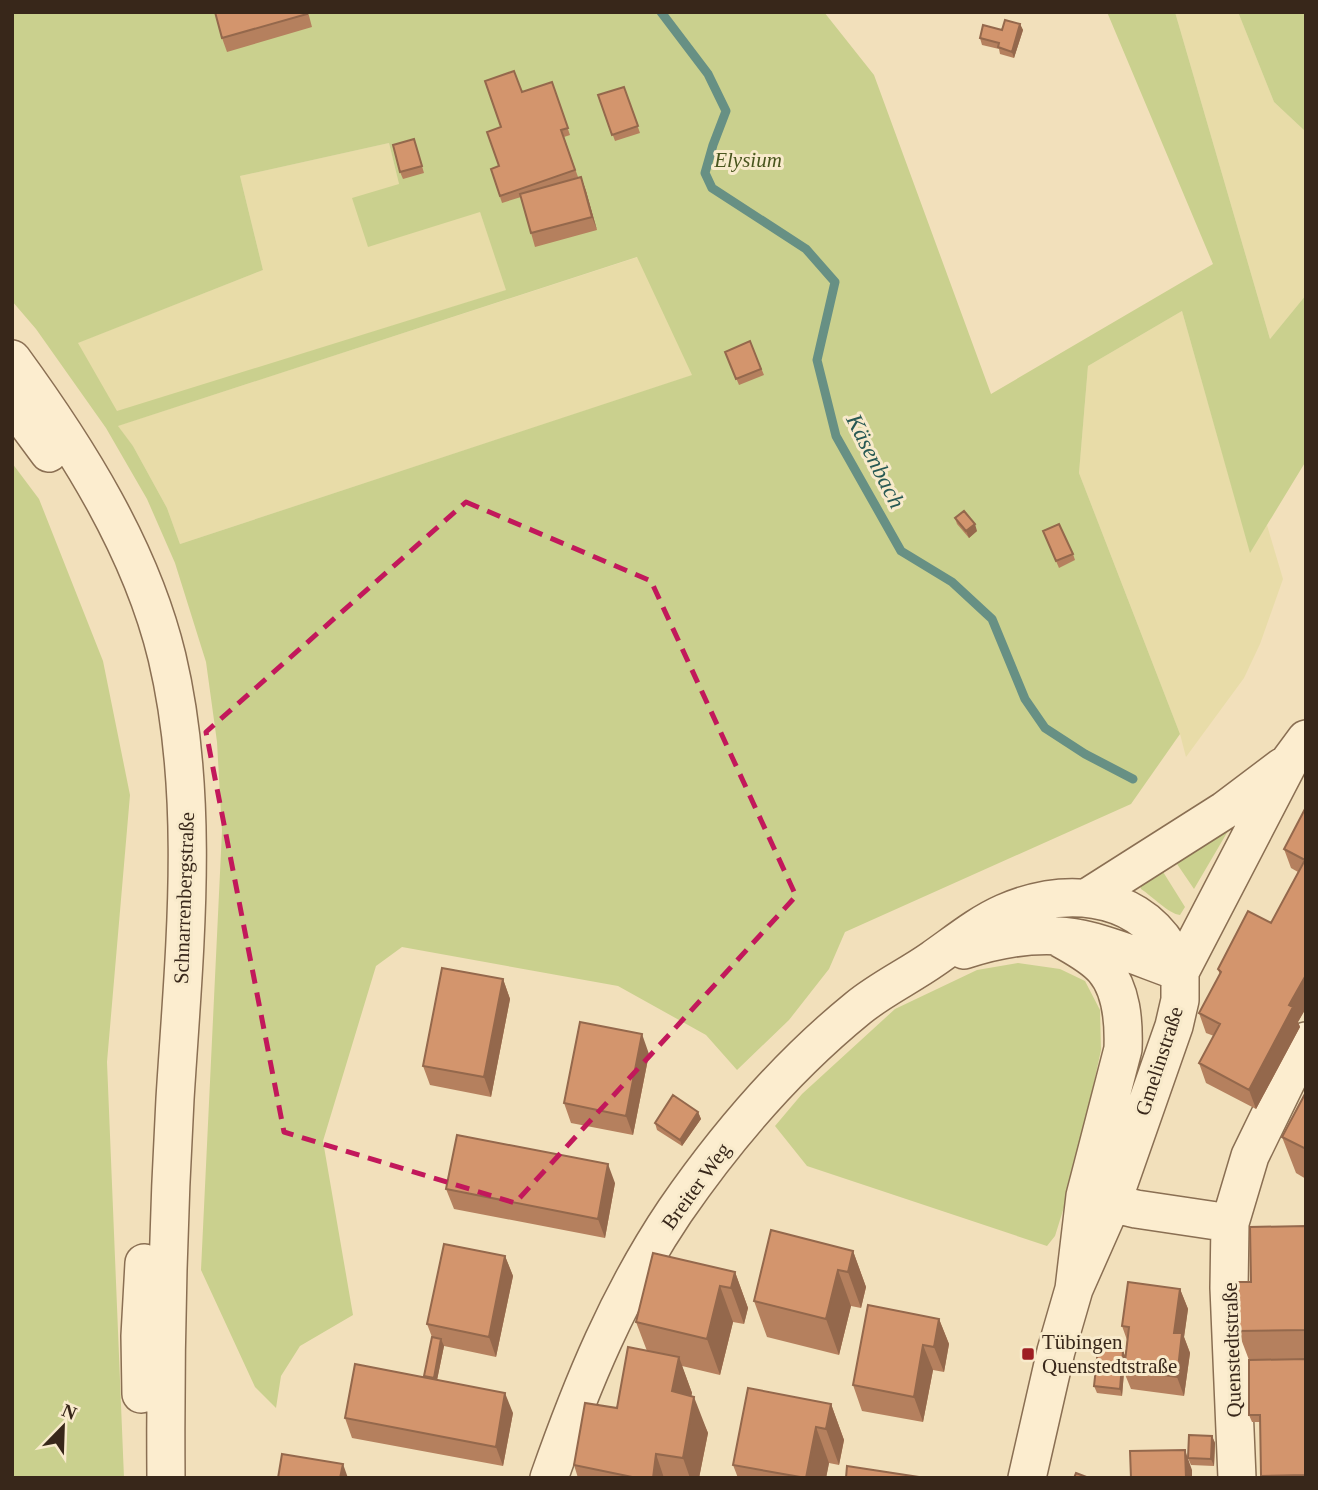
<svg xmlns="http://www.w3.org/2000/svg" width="1318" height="1490" viewBox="0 0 1318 1490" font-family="'Times New Roman',serif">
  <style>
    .farmland { fill: #e8dca8 }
    .green { fill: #cad08e; fill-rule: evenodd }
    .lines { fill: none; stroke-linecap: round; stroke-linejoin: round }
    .stream { stroke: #679084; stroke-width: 9 }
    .minor-casing { stroke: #8a6f53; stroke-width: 40 }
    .minor { stroke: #fcedcf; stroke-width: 37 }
    .wall { fill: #b5805e }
    .shaded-wall { fill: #94684c }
    .building { fill: #d3956d; stroke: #94684c; stroke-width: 2 }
    .marked { fill: none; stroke: #c2185b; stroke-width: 5; stroke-dasharray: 14 9; stroke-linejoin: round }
    .poi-dot { fill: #9e1e23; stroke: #f8eacb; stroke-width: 2.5 }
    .labels { text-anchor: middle; stroke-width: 6; stroke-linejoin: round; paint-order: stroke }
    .park-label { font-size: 21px; font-style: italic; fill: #4a561f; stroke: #f8eacb }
    .street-label { font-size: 21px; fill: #38271a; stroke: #f8eacb }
    .poi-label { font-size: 21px; fill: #38271a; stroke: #f8eacb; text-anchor: start }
    .water-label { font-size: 23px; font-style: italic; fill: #285954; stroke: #f8eacb }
  </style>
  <rect width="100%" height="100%" fill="#f2e0bb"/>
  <path class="farmland" d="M1175 12H1238L1274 102 1306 132V295L1270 339Z
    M389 143 399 184 480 212 507 290 117 412 77 343 263 270 240 176Z
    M638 257 693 375 180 544 167 508 133 446 117 426Z
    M1182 311 1250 551 1267 525 1283 579 1260 644 1244 678 1186 757 1180 734 1079 473 1088 366Z"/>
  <path class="green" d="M12 12H824L874 75 991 394 1213 264 1107 12H1175L1270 339 1306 295V461L1250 553 1182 311 1088 366 1079 473 1180 734 1131 804 845 932 829 969 789 1020 737 1070 706 1035 618 986 402 947 376 966 323 1141 353 1315 300 1346 281 1376 276 1408 255 1387 201 1270 222 831 217 742 206 662 175 563 147 499 106 428 36 329 12 301ZM389 143 399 184 352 198 368 247 480 212 506 290 117 411 78 343 263 270 240 176ZM637 257 692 375 180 544 167 508 133 446 118 426Z
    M1238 12H1306V132L1274 102Z
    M12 463 39 499 103 661 130 795 107 1062 124 1478H12Z
    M1225 827 1228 831 1194 889 1175 861Z
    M1160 867 1185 907 1180 915C1169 914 1152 896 1141 889L1139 882Z
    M1018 963 1060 969 1085 981 1100 1010 1101 1050 1074 1175 1055 1236 1047 1246 807 1166 775 1126 802 1094 895 1009 977 970Z"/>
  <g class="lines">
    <path class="stream" d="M661 12 708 74 726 111 713 145 705 173 712 188 806 249 835 282 817 360 836 436 901 551 952 582 992 619 1025 699 1045 728 1085 754 1133 779"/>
    <defs>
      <path id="minor" d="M12 359C77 448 141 549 167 657 201 800 184 954 175 1099 168 1225 165 1351 166 1478
        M12 403 49 453
        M1088 897 1225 810 1282 767
        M964 950C1001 938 1044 931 1082 939 1115 946 1148 961 1180 972
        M1090 1198 1136 1209 1230 1223
        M1074 1289 1112 1203 1174 1026 1180 1000V972L1289 762 1306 739
        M141 1394 140 1336 144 1263
        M549 1478C582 1384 619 1294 675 1211 726 1137 788 1065 858 1008 881 989 909 976 933 959 956 943 979 924 1004 913 1061 888 1133 890 1169 948 1174 955 1177 964 1180 972
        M1027 1478 1056 1351 1074 1289 1085 1196 1123 1049C1124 1022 1122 990 1104 969 1092 955 1073 946 1058 937
        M1237 1478 1229 1288 1230 1223 1250 1156 1306 1041"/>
    </defs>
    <use href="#minor" class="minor-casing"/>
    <use href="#minor" class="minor"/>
  </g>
  <path class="wall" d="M308 12 312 27 227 52 222 38Z
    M1020 24 1023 30 1014 58 1000 54 999 49 982 45 980 38Z
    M552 82 570 135 564 137 578 177 558 184 581 177 586 191 597 230 535 247 531 233 521 197 502 203 491 169 499 166 501 127Z
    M624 87 640 133 615 141 598 95Z
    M416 146 424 173 403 179 400 172Z
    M750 341 764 375 739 385 725 352Z
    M955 518 977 531 969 538 957 524Z
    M1043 531 1073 554 1075 560 1059 568Z
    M1306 807V1008L1298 1022 1300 1027 1256 1109 1206 1083 1199 1063 1214 1036 1206 1033 1199 1013 1220 975 1218 969 1271 923 1298 872 1291 868 1284 849Z
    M503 979 510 999 491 1097 430 1085 423 1066Z
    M649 1054 633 1135 571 1123 564 1103Z
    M1306 1092V1179L1296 1173 1282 1137Z
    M698 1112 701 1119 682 1146 657 1130 655 1123Z
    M615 1183 605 1238 454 1209 446 1189Z
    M1306 1226V1478H1262L1260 1422H1252L1249 1415V1360L1238 1331Z
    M853 1251 866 1287 861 1308 851 1306 839 1355 767 1337 754 1301Z
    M505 1256 513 1276 496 1357 444 1346 437 1380 513 1413 503 1466 352 1438 345 1418 425 1378 432 1337 427 1324Z
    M735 1272 748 1308 744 1324 733 1322 720 1375 682 1366 692 1393 691 1396 708 1433 699 1478H578L574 1465 617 1408 647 1351 636 1322Z
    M1180 1289 1188 1309 1184 1337 1190 1353 1184 1396 1131 1389 1124 1372 1122 1396 1097 1393 1094 1386 1123 1351 1125 1356 1127 1340 1122 1326Z
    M939 1319 949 1344 944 1372 933 1370 923 1422 862 1411 853 1385Z
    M831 1404 844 1440 839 1465 829 1463 826 1478H738L733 1465Z
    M1212 1436 1215 1443 1214 1466 1191 1465 1188 1458Z"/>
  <path class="shaded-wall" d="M1020 24 1023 30 1014 58 1012 52Z
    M581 177 586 191 597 230 592 217Z
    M975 524 977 531 969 538 966 531Z
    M1306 975V1008L1298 1022 1300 1027 1256 1109 1249 1090 1289 1005Z
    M503 979 510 999 491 1097 484 1077Z
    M642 1034 649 1054 633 1135 626 1116Z
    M698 1112 701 1119 682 1146 680 1140Z
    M608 1164 615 1183 605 1238 598 1219Z
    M853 1251 866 1287 861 1308 848 1272Z
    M505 1256 513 1276 496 1357 489 1337Z
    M838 1270 851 1306 839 1355 826 1319Z
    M735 1272 748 1308 744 1324 731 1288Z
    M720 1286 733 1322 720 1375 707 1339Z
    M1180 1289 1188 1309 1184 1337 1190 1353 1184 1396 1177 1377 1174 1333Z
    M939 1319 949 1344 944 1372 934 1347Z
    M441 1339 444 1346 436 1385 434 1378Z
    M923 1345 933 1370 923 1422 914 1397Z
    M1123 1351 1126 1358 1124 1370V1372L1122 1396 1120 1389Z
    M679 1357 692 1393 685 1427 672 1391Z
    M505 1393 513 1413 503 1466 496 1447Z
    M694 1397 708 1433 699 1478H690L683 1458Z
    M831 1404 844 1440 839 1465 826 1429Z
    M816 1427 829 1463 826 1478H806Z
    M1212 1436 1215 1443 1214 1466 1211 1459Z
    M1185 1450 1192 1470V1478H1186Z
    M656 1454 664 1478H653Z
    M343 1464 348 1478H340Z"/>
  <path class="building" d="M215 12H307V14L222 38Z
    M1005 20 1020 24 1012 52 998 47 999 43 980 38 983 25 1002 30Z
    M514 71 522 92 552 82 568 128 561 130 575 170 500 196 491 169 499 166 487 132 501 127 485 81Z
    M624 87 638 126 612 135 598 95Z
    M414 139 422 166 400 172 393 145Z
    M581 177 592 217 531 233 520 194Z
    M750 341 761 369 736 379 725 352Z
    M964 511 975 524 966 531 955 518Z
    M1059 524 1073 554 1056 561 1043 531Z
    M1306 807V975L1289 1005 1293 1007 1249 1090 1199 1063 1220 1024 1199 1013 1221 972 1218 969 1248 911 1271 923 1305 860 1284 849Z
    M442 968 503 979 484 1077 423 1066Z
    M580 1022 642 1034 626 1116 564 1103Z
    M1306 1092V1149L1282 1137Z
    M673 1095 698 1112 680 1140 655 1123Z
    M457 1135 608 1164 598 1219 446 1189Z
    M1306 1226V1330L1238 1331 1237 1282H1251L1250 1227Z
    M771 1230 853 1251 848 1272 838 1270 826 1319 754 1301Z
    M444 1244 505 1256 489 1337 427 1324Z
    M653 1253 735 1272 731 1288 720 1286 707 1339 636 1322Z
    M1128 1282 1180 1289 1174 1333H1182L1177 1377 1124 1370 1129 1327 1122 1326Z
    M868 1305 939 1319 934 1347 923 1345 914 1397 853 1385Z
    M432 1337 441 1339 434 1378 424 1376Z
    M628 1347 679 1357 672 1391 694 1397 683 1458 656 1454 653 1478H637L574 1465 585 1403 617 1408Z
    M1098 1349 1123 1351 1120 1389 1094 1386Z
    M1306 1359V1475L1261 1476 1260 1415H1249V1360Z
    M355 1364 505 1393 496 1447 345 1418Z
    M748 1388 831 1404 826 1429 816 1427 806 1478 733 1465Z
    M1189 1435 1212 1436 1211 1459 1188 1458Z
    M1185 1450 1186 1478H1131L1130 1451Z
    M282 1454 343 1464 340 1478H278Z
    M847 1466 919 1477 846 1478Z
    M1076 1473 1089 1478H1074Z"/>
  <path class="marked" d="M466 502 651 581 796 896 515 1203 284 1132 206 732Z"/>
  <rect class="poi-dot" x="1021" y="1347" width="14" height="14" rx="3.5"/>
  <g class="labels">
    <g class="park-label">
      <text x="748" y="167">Elysium</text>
    </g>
    <g class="street-label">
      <text transform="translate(184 898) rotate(-88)" y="7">Schnarrenbergstraße</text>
      <text transform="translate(1159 1061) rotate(-72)" y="7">Gmelinstraße</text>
      <text transform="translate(696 1186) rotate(-54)" y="7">Breiter Weg</text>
      <text transform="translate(1232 1350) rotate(-92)" y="7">Quenstedtstraße</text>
    </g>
    <g class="poi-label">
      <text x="1042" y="1349">Tübingen<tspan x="1042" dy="24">Quenstedtstraße</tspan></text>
    </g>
    <g class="water-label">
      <text transform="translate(876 461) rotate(63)" y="8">Käsenbach</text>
    </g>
  </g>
  <rect width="1318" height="1490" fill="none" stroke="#38271a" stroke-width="28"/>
  <g transform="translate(63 1427) rotate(23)" stroke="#f8eacb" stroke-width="5" paint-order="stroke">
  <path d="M0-5L12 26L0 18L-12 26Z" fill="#38271a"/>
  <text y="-10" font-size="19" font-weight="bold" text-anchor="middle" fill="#38271a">N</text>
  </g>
</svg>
